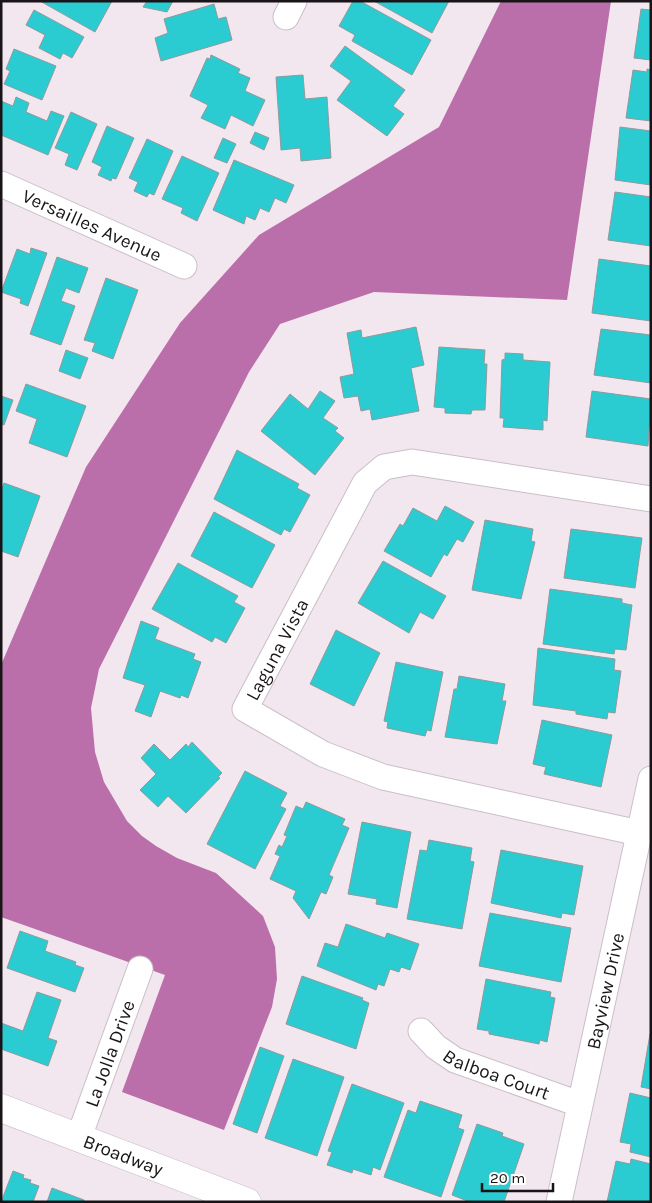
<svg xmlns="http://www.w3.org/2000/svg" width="652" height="1203" viewBox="0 0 652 1203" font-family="Karla,sans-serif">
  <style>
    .water { fill: #bb6faa }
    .building { fill: #2bcbd2; stroke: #8e9b9b }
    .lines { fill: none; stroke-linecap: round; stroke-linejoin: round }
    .street-casing { stroke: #c9bfc7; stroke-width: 27 }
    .secondary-casing { stroke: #c9bfc7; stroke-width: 29 }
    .street { stroke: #fff; stroke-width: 25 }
    .secondary { stroke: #fff; stroke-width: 28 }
    .labels { text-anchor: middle; stroke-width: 4; stroke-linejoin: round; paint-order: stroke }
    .street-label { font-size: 19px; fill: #181417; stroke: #fff }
  </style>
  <rect width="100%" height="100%" fill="#f2e7ef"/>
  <path class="water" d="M501 1H611L567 300 374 292 280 324 249 372 99 669 91 708 95 752 104 782 127 821 142 836 156 846 177 858 216 873 263 916 275 947 277 979 272 1007 224 1130 122 1092 165 975 1 917V665L86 467 180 323 259 235 439 127Z"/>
  <path class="building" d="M40 1H112L95 32Z
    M147 1H173L167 12 143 7Z
    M353 1H360L431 40 412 75 352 41 355 35 339 26Z
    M374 1H449L432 33Z
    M214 4 218 19 226 17 232 40 161 61 155 38 168 33 164 19Z
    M641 9 651 10V60L634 58Z
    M34 10 84 37 72 58 63 53 60 59 39 48 45 35 26 25Z
    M345 46 405 90 393 106 404 114 387 136 337 100 351 81 330 66Z
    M14 49 56 66 42 100 4 84 10 71 6 69Z
    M211 55 240 69 238 73 250 78 245 91 265 100 253 126 231 115 225 129 201 118 208 105 190 96 207 58 210 59Z
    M647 69 651 70V121L626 118 633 70 647 72Z
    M303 75 305 99 327 97 331 158 301 161 300 148 281 150 276 77Z
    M16 97 29 103 26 112 47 121 51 111 64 116 48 155 1 135V101L13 106Z
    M71 112 97 124 77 170 65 165 69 154 55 148Z
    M107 126 134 138 116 179 112 178 111 181 98 175 102 167 92 162Z
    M620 127 651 131V185L615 180Z
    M255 132 269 138 264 150 250 143Z
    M223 138 236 144 227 163 214 158Z
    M147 139 173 151 154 195 149 193 147 197 134 191 138 182 129 178Z
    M182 156 219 173 197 221 181 213 183 208 162 199Z
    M234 160 294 185 286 203 275 198 269 212 260 208 255 220 246 216 244 224 213 210Z
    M615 192 651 197V246L608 240Z
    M31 248 47 253 28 306 20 303 21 299 1 292 17 249 30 254Z
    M57 257 88 268 79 293 66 288 61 301 75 306 61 345 30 334Z
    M599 259 651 266V321L592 313Z
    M106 278 138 290 113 359 92 351 95 343 84 340Z
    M416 327 424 365 411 368 419 411 372 420 370 409 361 411 358 396 344 398 340 377 354 374 347 333 361 330 362 338Z
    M601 329 651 335V383L594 375Z
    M439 347 485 350 484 364H487L485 410H472L471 414 445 413V408L434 407Z
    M66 350 88 358 80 379 59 371Z
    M505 353 523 354V360L550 362 547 421 543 420V430L503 427 504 418H500L502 360 505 359Z
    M26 384 86 406 67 457 29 443 37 419 16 411Z
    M320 391 335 401 323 418 338 428 335 431 344 438 315 475 261 431 290 394 308 409Z
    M592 391 651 399 648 446 586 437Z
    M1 396 13 400 4 425 1 424Z
    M237 450 299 484 297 488 310 495 290 532 284 529 281 535 214 499Z
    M4 483 40 496 18 557 1 551V491Z
    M445 506 474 522 463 542 457 539 447 556 444 554 431 577 384 551 400 524 403 526 413 508 437 521Z
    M214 512 275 545 252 588 191 556Z
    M485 520 533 529 531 541 535 542 521 599 472 590Z
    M571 529 642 538 635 588 564 578Z
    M383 561 446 596 433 619 420 612 409 633 358 603Z
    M178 563 238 596 234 602 245 608 226 643 215 637 212 642 152 609Z
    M550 589 622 599V603L632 605 626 650 615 649 614 654 543 644Z
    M141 621 159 628 155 639 195 654 193 659 201 662 188 698 181 695 180 698 160 691 151 717 135 711 145 685 123 678Z
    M336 630 380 653 354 706 310 684Z
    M538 648 615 659 614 670 621 671 615 713 608 712 607 719 576 714V711L533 705Z
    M396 662 443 672 431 731 427 730 425 736 387 728 388 722 384 721Z
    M459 676 505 684 502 701H506L497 744 445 737 454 689H457Z
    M542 720 612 735 601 787 544 774 546 767 533 764Z
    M192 742 222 773 218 777 220 778 186 813 168 796 158 807 140 790 156 774 141 758 154 744 170 760 186 744 188 747Z
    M245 771 287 793 280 806 286 809 255 869 207 844Z
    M306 802 345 819 342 825 349 828 329 875 333 877 326 894 321 892 309 919 293 898 296 891 270 879 280 856 275 854 279 845 282 847 287 836 284 835 296 806 303 809Z
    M362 822 411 832 397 908 376 904 377 899 348 894Z
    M429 840 472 848 470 861 474 862 462 929 407 919 420 850 427 851Z
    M501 850 583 866 574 915 562 913 561 918 491 903Z
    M490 913 571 928 561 982 479 966Z
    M346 924 385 938 387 933 419 944 410 970 401 967 399 972 390 969 384 986 378 984 376 990 317 966 325 943 338 947Z
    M20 931 48 941 45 951 76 962 75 965 84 968 75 992 7 968Z
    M302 976 363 998 362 1000 369 1003 356 1049 286 1024Z
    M486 979 551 992 550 997 555 998 547 1042 540 1040 539 1044 489 1034V1031L477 1029Z
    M37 992 61 1000 48 1038 57 1041 48 1066 1 1049V1023L23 1031Z
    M650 1034H651V1089L641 1087Z
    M260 1047 284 1056 257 1133 233 1124Z
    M293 1059 344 1077 317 1156 265 1138Z
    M352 1084 404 1103 380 1170 373 1167 371 1175 353 1169 352 1173 327 1165 332 1152 328 1151Z
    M630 1093 651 1098V1157L630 1152 631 1144 620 1142Z
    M420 1101 462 1115 458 1128 464 1130 441 1197 384 1177 408 1110 416 1113Z
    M477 1124 503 1133 502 1136 524 1144 504 1202H470L452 1195Z
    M631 1159 651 1164V1202H607L616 1161 630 1164Z
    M13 1171 24 1175 23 1178 31 1180 30 1183 39 1186 33 1202H1Z
    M52 1188 84 1200V1202H47Z"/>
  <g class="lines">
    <defs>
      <g id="street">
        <path d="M286 17 294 1"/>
        <path id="s1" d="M1 184 184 266"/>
        <path id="s2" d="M639 833 383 777 323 754 245 709 365 483 384 467 412 462 651 499"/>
        <path id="s3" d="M421 1031 436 1047 455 1060 579 1104"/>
        <path id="s4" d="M79 1137 140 969"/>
        <path id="s5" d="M559 1202 651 779"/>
      </g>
      <g id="secondary">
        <path id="s6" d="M1 1108 247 1202"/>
      </g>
    </defs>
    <use href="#street" class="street-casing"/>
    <use href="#secondary" class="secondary-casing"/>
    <use href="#street" class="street"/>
    <use href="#secondary" class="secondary"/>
  </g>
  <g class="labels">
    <g class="street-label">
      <text dy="7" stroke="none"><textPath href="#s1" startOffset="100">Versailles Avenue</textPath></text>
      <text dy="7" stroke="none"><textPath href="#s2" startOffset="484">Laguna Vista</textPath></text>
      <text dy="7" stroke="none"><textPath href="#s5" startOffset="216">Bayview Drive</textPath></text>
      <text dy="7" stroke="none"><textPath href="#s4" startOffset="89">La Jolla Drive</textPath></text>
      <text dy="7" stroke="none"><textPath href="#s3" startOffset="89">Balboa Court</textPath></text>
      <text dy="7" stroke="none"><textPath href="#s6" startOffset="131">Broadway</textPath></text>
    </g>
  </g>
  <rect width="652" height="1203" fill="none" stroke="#181417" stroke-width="5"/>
  <path d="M482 1183v8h71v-8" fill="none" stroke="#181417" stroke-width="2.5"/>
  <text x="490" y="1183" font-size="15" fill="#181417" stroke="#ffffff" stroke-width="4" paint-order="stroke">20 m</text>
</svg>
